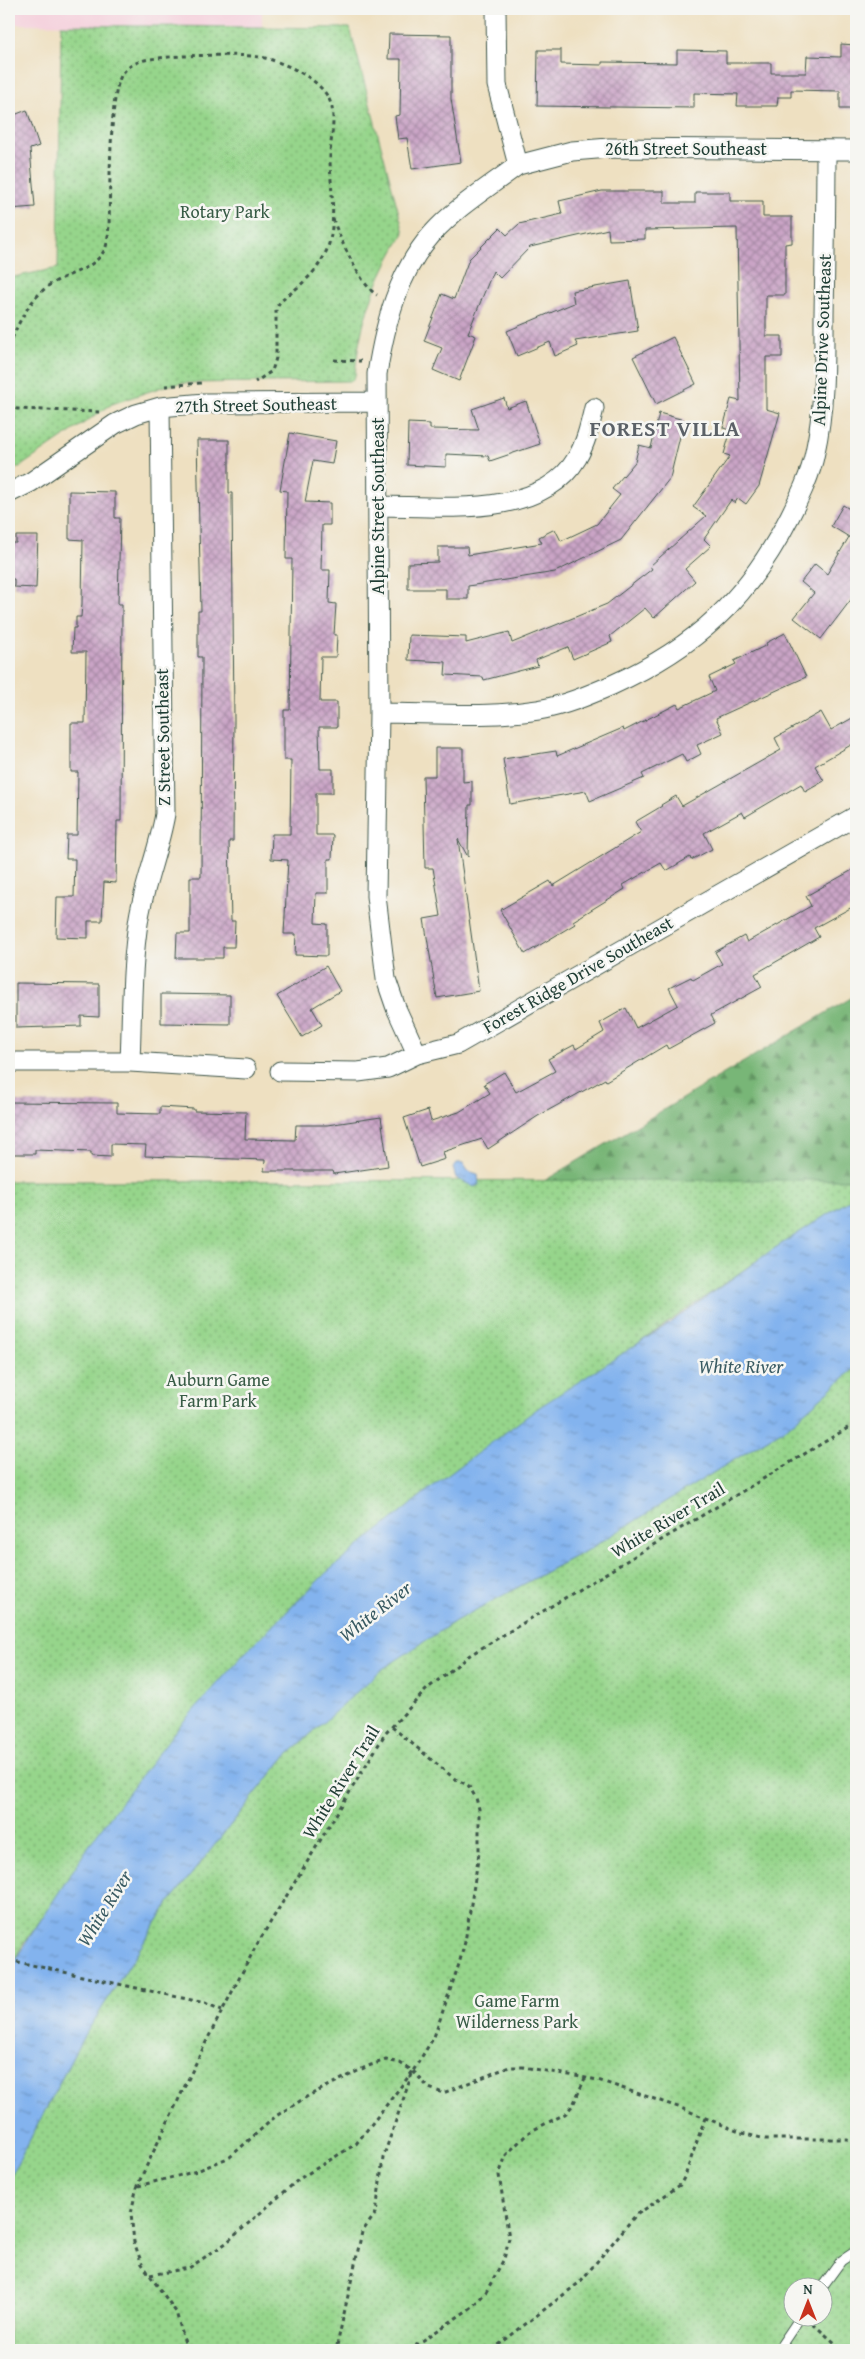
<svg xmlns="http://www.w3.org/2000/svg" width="865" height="2359" viewBox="0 0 865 2359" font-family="'Gentium Book Plus',serif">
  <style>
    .built { fill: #f5cfdb }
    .forest { fill: url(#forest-firs); stroke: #4c7a56 }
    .park { fill: url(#park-dots); stroke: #5a8960; fill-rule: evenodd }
    .water { fill: url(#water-ripples); stroke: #517891 }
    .building { fill: url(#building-cross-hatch) }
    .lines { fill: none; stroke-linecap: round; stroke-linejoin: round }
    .lane-casing { stroke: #3e5549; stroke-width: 11 }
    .street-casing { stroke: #3e5549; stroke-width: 21 }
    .path { stroke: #3e5549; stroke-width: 3; stroke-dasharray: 4 4; stroke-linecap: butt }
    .lane { stroke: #fff; stroke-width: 9 }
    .street { stroke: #fff; stroke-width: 19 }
    .labels { text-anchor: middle; stroke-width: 5; stroke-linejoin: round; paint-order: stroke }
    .street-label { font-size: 18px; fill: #1f3d34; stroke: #f6f6f2 }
    .park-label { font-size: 18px; fill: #375b45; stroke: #f6f6f2 }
    .water-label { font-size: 19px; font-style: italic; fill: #385a62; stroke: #f6f6f2 }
    .district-label { font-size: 22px; font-weight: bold; letter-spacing: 1px; fill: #5b6167; stroke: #f6f6f2 }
  </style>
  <defs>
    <pattern id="forest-firs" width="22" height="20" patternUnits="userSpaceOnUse" patternTransform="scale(1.25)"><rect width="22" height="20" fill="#78b677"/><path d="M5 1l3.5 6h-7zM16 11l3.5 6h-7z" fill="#629562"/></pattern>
    <pattern id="park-dots" width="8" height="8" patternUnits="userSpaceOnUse" patternTransform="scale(1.25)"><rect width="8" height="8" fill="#96d58b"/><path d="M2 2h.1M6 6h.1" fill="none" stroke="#7aae72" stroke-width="1.8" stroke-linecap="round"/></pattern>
    <pattern id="water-ripples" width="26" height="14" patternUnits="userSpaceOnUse" patternTransform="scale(1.25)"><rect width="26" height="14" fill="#83b3ee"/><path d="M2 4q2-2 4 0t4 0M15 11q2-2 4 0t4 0" fill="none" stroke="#6b93c2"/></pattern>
    <pattern id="building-cross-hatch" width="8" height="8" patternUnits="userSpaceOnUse" patternTransform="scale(1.25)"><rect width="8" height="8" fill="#caa4c6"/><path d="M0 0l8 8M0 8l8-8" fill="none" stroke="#a387a2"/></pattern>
  </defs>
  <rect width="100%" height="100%" fill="#f6f6f2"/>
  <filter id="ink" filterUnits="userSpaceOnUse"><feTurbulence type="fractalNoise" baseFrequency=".02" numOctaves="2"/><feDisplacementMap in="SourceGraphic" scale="10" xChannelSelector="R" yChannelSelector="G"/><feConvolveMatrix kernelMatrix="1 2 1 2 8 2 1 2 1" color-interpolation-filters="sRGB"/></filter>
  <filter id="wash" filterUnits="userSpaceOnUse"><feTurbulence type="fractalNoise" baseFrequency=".0096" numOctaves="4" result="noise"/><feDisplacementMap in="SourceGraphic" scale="20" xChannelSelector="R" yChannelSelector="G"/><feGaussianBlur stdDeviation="1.12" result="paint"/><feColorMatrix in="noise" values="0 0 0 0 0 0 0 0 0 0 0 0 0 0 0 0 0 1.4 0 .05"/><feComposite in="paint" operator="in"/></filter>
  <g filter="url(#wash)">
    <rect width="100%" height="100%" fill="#eee0c1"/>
    <path class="built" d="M9 9H262V27L9 24Z"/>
    <path class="forest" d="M856 995V1180L544 1181Z"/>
    <path class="park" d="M61 25 350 28 404 233C376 278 359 323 355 376L352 381 185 383 165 386 112 404 21 466 9 472V278L58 268Z
      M856 1180V1196L772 1250 432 1487 326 1573 243 1655 176 1730 22 1946 9 1969V1181Z
      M856 1367V2350H9V2180L81 2041 170 1901 283 1759 381 1670 457 1620 591 1548 789 1426ZM792 2286H822V2316H792Z"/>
    <path class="water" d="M457 1163H463L468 1171 478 1174 479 1185 474 1187 456 1178 453 1168Z
      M856 1196V1367L789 1426 591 1548 457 1620 381 1670 283 1759 170 1901 81 2041 9 2180V1969L96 1835 176 1730 243 1655 326 1573 432 1487 541 1406 670 1323 772 1250Z"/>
    <g id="blocks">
      <path class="building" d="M389 34 451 35V99L461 162 412 169 407 138 398 139 395 116 400 115 401 59H388Z
        M841 44 856 45V109H840V91L791 90V97H778L777 106H737L738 94 694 93V108L537 106 538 50H561V64L602 65V62L677 63V50L726 51V63H771V73H806L807 56 841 57Z
        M27 110 39 146 30 149 35 207 9 209V117Z
        M602 191H664V203H695V192H730V201H763V217H792V243L785 244V295H766V336H782V357H766V409L780 413 759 486 746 504 738 498 735 503 731 500 704 539 711 546 685 569 695 581 654 618 645 608 610 636 612 642 573 659 568 647 536 660 538 666 484 680 483 677 445 675 446 662 408 660 409 635 466 637V643L509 632 512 643 607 604 652 569 650 566 706 516 693 507 730 456 724 454 731 430 723 428 731 399 740 401 737 228 645 230V239L609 240 608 229 530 247 500 278 493 271 468 333 476 336 459 381 433 370 442 348 424 341 442 294 454 299 469 259 500 228 507 235 519 224 562 214 559 201Z
        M630 281 638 331 575 341 578 346 555 356 550 342 517 356 507 331 574 303 572 291Z
        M673 337 696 384 656 404 633 357Z
        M504 398 507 408 526 401 540 444 490 461 488 456 446 454V467L407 465 408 423 430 424V429L479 430 472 409Z
        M659 413 684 420 670 478 621 540 555 572 468 586V599H446V589H408V563L438 562V547H467L468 555 542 543 539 537 555 529 561 541 597 524 620 495 612 489 635 462 639 445 651 448Z
        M290 433 336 441 332 464 313 461 305 502 330 503V525H322L321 570H330L329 603 336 604 334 635H337L336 657H321L320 702H337V727H319L320 769H333V793H316V835H333L332 859H328V893H316L315 923 327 924V956L295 955 296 934H284L288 860 271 859 272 834H290L291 760H284V710H290L292 559H286L287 491 280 490Z
        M197 440H229V493H232L234 721 233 841H229L231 921H235L234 947H223V958H176L177 933H190V877H201L202 657H198V611H201Z
        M69 491 115 492V518H120L118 604H122L121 821H117L116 883 104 882 102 921H88V938L56 937 57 897H74L75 859H66L67 835H77L78 772H71V723H85L86 652H72L73 628H76V617H81L82 604 83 540 69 539Z
        M843 505 856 513V593L821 639 794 618 814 593 801 582 815 564 827 574 849 537 831 526Z
        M16 536H38L36 588 14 587V579H9V543H16Z
        M785 633 806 677 716 718 723 733 697 745 701 754 686 762 682 754 642 774 644 778 590 801 586 791 510 804 503 759 556 751 557 756 623 728 624 731 677 704 679 708 715 691 709 677 736 664 734 661 767 645 766 643Z
        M821 712 831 730 856 716V742L815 766 824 781 805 792 801 784 745 817 742 812 704 833 712 849 691 860 690 857 666 871 661 863 623 885 625 889 573 921 575 924 525 954 500 910 550 881 553 886 641 832 635 822 662 806 661 805 676 796 682 806 781 750 775 738Z
        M435 748H463V782L472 781V805H469L468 857 458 839 479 991 437 998 424 919 441 916 433 868H425L423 776H435Z
        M856 868V905L814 928 819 937 755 974 762 987 711 1015 715 1023 668 1049 666 1045 606 1081 605 1079 538 1116 488 1149 482 1139 443 1152 445 1159 420 1167 404 1118 428 1110 431 1121 459 1112 490 1093 484 1084 504 1072 516 1092 555 1071 548 1059 574 1045 576 1049 604 1032 600 1023 626 1008 636 1028 678 1005 669 988 691 977 693 980 722 964 715 952 744 936 747 942 811 906 806 896Z
        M326 966 340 991 312 1008 322 1025 302 1037 277 996Z
        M16 983 99 984V1017L81 1016V1026L16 1028Z
        M161 994 230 995V1024L161 1023Z
        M9 1102 117 1103V1113L160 1114V1107L194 1109V1111L246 1112 245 1139 295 1140 296 1125H327L381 1117 388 1166 334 1174 333 1171H264L265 1160 145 1156 146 1145 111 1144V1157L91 1156V1152L35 1150V1154H9Z"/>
    </g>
  </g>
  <g filter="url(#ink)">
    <use href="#blocks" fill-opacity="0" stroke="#3e5549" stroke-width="1"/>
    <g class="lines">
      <defs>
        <path id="lane" d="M822 2287 841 2261 856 2251
          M778 2350 801 2316"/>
        <path id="street" d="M518 165 572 151 609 148 856 150
          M9 493 31 482 115 424 136 414 160 407 205 403 377 402
          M378 506C438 506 541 520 577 458 586 443 590 425 594 408
          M379 713C431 713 486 718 538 710 563 706 589 695 612 685 696 647 748 599 790 516 800 496 811 474 815 452 825 407 824 360 824 314 825 259 826 204 826 150
          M417 1054 396 1008 386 979 376 896 379 713 377 374C385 324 398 272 432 234 456 207 489 187 518 165L497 85 496 9
          M9 1062H130L246 1069
          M130 1062C132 1014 131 965 139 917 145 882 159 849 165 814L160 407
          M280 1071 358 1072 388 1068 417 1054 458 1044 856 816"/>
      </defs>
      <use href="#lane" class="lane-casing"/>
      <use href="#street" class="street-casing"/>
      <path class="path" d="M333 219C339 237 361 286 377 295
        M9 346C18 323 28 302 48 286 66 273 94 271 105 249 108 243 108 233 109 226 110 197 109 98 121 76 126 68 132 64 141 61 159 55 247 53 265 58 287 64 316 77 328 97 338 115 330 138 330 157 330 185 336 212 330 240 324 264 309 278 291 293 284 299 279 301 276 309V358L272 371 255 382
        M334 360 361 361
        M165 386 201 383
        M9 404 17 409 99 412
        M392 1727 455 1779 468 1785 476 1798 479 1809V1853L465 1942 459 1964 434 2037 413 2071
        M9 1960 205 2003 222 2010
        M138 2186 197 2171 230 2157 276 2116 308 2096 368 2066 386 2060 400 2063 413 2071 429 2088 443 2093 509 2067H523L598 2080 681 2108 742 2133 765 2139H847L856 2141
        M150 2275 189 2268 226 2243 299 2179 356 2144 413 2071 383 2158 376 2213 362 2232 336 2350
        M813 2324 843 2350
        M187 2350 176 2312 142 2264 134 2242 131 2213 137 2186 207 2040 256 1946 385 1734 427 1689 470 1655 856 1423
        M409 2350 472 2307 486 2292 504 2259 509 2238 499 2175 506 2155 529 2132 565 2114 573 2105 585 2078
        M492 2350 580 2282 635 2216 680 2185 685 2176 705 2118"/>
      <use href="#lane" class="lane"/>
      <use href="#street" class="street"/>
    </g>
  </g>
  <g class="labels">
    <g class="street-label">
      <text x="686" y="155">26th Street Southeast</text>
      <text transform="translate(822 340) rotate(-88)" y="6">Alpine Drive Southeast</text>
      <text transform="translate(256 405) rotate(-1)" y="6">27th Street Southeast</text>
      <text transform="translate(378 506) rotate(-90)" y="6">Alpine Street Southeast</text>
      <text transform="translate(163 737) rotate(-91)" y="6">Z Street Southeast</text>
      <text transform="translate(578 975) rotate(-30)" y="6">Forest Ridge Drive Southeast</text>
      <text transform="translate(668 1520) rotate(-31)" y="6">White River Trail</text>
      <text transform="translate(341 1782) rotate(-58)" y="6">White River Trail</text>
    </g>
    <g class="park-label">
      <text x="225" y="218">Rotary Park</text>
      <text x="218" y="1386">Auburn Game<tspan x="218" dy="21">Farm Park</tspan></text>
      <text x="517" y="2007">Game Farm<tspan x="517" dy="21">Wilderness Park</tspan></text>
    </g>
    <g class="water-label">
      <text x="741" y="1373">White River</text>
      <text transform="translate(375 1611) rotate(-38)" y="7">White River</text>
      <text transform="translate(104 1908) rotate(-58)" y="7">White River</text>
    </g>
    <g class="district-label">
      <text x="665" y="436">FOREST VILLA</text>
    </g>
  </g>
  <rect width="865" height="2359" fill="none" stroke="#f6f6f2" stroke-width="30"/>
  <g transform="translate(808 2302)"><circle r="24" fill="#f6f6f2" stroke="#a0aca6"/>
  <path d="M0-4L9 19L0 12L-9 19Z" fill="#c8321e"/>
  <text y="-8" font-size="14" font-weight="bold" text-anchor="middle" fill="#1f3d34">N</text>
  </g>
</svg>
